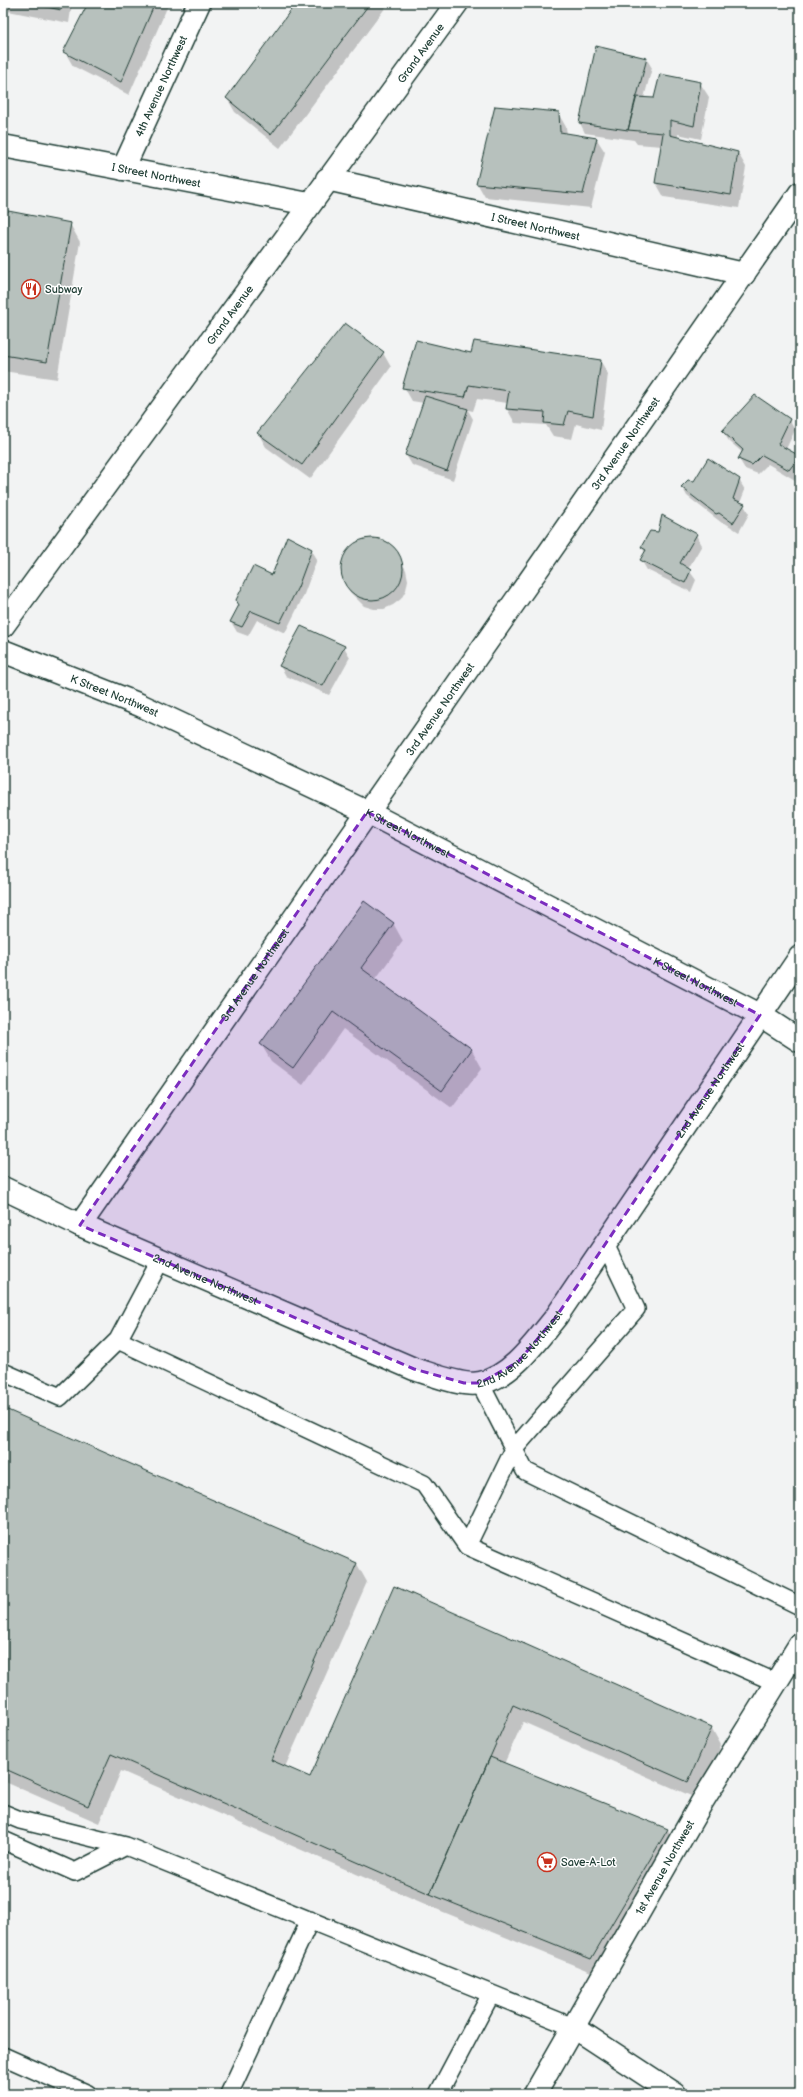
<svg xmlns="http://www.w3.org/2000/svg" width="803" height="2097" viewBox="0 0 803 2097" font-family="'Balsamiq Sans',sans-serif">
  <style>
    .shadow { fill: #0003 }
    .building { fill: #b7c1bd; stroke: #1f3d34 }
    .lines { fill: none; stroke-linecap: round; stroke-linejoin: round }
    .service-casing { stroke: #1f3d34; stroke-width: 20 }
    .minor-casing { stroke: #1f3d34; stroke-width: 25 }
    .tertiary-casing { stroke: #1f3d34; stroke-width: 25 }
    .service { stroke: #fff; stroke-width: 17 }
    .minor { stroke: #fff; stroke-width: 22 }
    .tertiary { stroke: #fff; stroke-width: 22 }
    .marked { fill: #7b2cbf; fill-opacity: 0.2; stroke: #7b2cbf; stroke-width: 3; stroke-dasharray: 8 5; stroke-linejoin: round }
    .labels { text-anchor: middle; stroke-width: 3; stroke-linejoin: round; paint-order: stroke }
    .street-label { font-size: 11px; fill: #1f3d34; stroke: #fff }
    .poi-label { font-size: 11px; fill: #1f3d34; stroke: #fff; text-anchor: start }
  </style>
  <rect width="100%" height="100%" fill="#f2f3f3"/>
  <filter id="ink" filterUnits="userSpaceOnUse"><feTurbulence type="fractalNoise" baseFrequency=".025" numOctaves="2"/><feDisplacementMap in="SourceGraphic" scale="8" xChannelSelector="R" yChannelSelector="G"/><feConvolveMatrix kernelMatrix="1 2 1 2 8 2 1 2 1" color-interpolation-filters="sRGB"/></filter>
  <g filter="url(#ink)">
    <path class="shadow" d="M3 3H72L69 23 3 10Z
      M90 3H169L129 95 73 66 65 52Z
      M297 3H389L280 148 235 112 227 98Z
      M646 58 652 68 644 98 655 99 700 83 709 97 701 139 678 134V138L738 153 746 167 739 208 664 197 656 183 662 146 637 144 634 140 585 133 580 123Z
      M558 113 566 127 567 134 596 138 605 152 591 208 485 197 477 183Z
      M3 211 70 224 80 242 57 379 3 371Z
      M383 353 391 367 310 479 266 447 258 433Z
      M472 354 600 360 608 374 601 430 576 424 572 439 553 436 546 425 515 423 507 409 508 403 477 399 473 411 468 410 473 419 453 480 412 465 406 455 424 403 412 401 404 387Z
      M789 420 795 430 786 449 800 457V473L795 480 768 464 758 474 745 469 739 459 743 453 729 441 723 432Z
      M739 480 745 490 740 503 744 505 749 514 739 532 725 523H722L687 496 682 487Z
      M696 535 702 545 688 569 696 580 691 592 647 570 641 560 645 553 642 547Z
      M370 539 379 540 388 543 395 550 406 570 408 580 406 590 401 599 393 605 384 609H374L364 606 350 592 342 573 343 563 346 554 360 542Z
      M311 549 317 559 303 597 285 633 257 620 248 636 237 632 231 622Z
      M344 647 350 657 329 695 286 676 280 666Z
      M393 923 403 941 375 980 472 1050 482 1068 452 1108 343 1029 303 1085 271 1061 261 1044Z
      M3 1409 357 1564 367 1582 285 1767 311 1778 394 1588 711 1727 721 1745 698 1799 523 1722 504 1764 668 1830 678 1848 601 1976 441 1911 121 1771 99 1823 3 1781Z"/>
    <path class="building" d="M28 3H63L61 10Z
      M88 3H155L121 82 63 52Z
      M296 3H370L271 135 226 98Z
      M596 46 647 58 628 130 579 123Z
      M660 74 701 82 694 126 670 120V135L738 152 731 195 655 183 663 133 628 130 636 97 654 98Z
      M495 106 559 112 560 132 597 138 583 194 476 184Z
      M3 210 71 223 47 362 3 355Z
      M345 323 384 352 302 465 257 433Z
      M416 340 471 353 474 341 601 360 593 416 568 411 564 425 544 423 545 412 506 409 509 391 469 385 465 397 402 388Z
      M755 395 790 419 778 444 800 456 789 470 762 455 752 465 738 459 743 450 722 431Z
      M425 396 468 409 447 471 405 455Z
      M708 458 740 479 733 499 745 504 733 523 719 513 716 514 681 487 688 480 694 481Z
      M662 515 697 534 680 563 691 570 685 583 640 560 646 550 641 547 650 531 658 532Z
      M287 536 312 549 298 587 280 623 251 611 242 627 230 622 239 605 236 600 253 566 272 575Z
      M341 569a31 31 0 1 1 62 0a31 31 0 1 1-62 0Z
      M301 626 345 646 323 686 279 666Z
      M364 901 394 923 361 968 472 1049 442 1091 333 1012 293 1068 260 1044Z
      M3 1408 357 1563 271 1760 310 1777 394 1586 712 1727 688 1782 513 1705 430 1894 111 1754 88 1806 3 1768Z
      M490 1757 668 1829 591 1959 430 1894Z"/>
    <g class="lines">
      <defs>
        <path id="service" d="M605 1244 636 1309 514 1449 467 1546 777 1683
          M118 1340 424 1484 467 1546
          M3 1372 60 1397 118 1340 161 1259
          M480 1383 525 1471 800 1606
          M3 1813 20 1820 126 1846 573 2027
          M3 1840 75 1872 126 1846
          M3 2056 88 2094
          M229 2094 310 1920
          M438 2094 491 1994"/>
        <g id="minor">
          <path id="s1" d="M3 146 309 204"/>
          <path id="s2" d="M123 169 199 3"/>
          <path id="s3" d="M327 179 744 274"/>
          <path id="s4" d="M3 651 140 705 367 812 760 1015 800 1041"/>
          <path id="s5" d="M3 1188 80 1225 414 1369C431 1374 463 1387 480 1383 512 1377 536 1341 556 1317L800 957"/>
          <path id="s6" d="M80 1225 800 193"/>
          <path d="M573 2027 675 2094"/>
          <path id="s7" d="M535 2094 702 1802 800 1644"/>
        </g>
        <g id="tertiary">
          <path id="s8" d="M3 626 457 3"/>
        </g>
      </defs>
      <use href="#service" class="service-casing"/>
      <use href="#minor" class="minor-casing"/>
      <use href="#tertiary" class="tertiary-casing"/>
      <use href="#service" class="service"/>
      <use href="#minor" class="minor"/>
      <use href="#tertiary" class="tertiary"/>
    </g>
  </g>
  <path class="marked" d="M367 812 760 1015 556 1317 518 1362 480 1383H464L414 1369 80 1225Z"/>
  <defs>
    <symbol id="restaurant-ring" viewBox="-11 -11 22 22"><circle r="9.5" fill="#fff" stroke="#c8321e" stroke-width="1.5"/><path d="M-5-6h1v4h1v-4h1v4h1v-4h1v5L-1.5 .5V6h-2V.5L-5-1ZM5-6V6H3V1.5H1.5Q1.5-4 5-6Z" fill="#c8321e"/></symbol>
    <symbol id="supermarket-ring" viewBox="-11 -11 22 22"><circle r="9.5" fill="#fff" stroke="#c8321e" stroke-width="1.5"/><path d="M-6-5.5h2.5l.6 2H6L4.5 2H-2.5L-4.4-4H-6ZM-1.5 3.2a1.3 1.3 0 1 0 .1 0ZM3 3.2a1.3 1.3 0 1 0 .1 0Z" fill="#c8321e"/></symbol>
  </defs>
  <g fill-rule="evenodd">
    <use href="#restaurant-ring" x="20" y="278" width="22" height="22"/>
    <use href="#supermarket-ring" x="536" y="1851" width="22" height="22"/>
  </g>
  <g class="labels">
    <g class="street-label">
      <text dy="4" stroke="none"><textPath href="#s8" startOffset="709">Grand Avenue</textPath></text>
      <text dy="4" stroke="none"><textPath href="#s2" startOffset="91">4th Avenue Northwest</textPath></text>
      <text dy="4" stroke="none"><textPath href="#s1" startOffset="156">I Street Northwest</textPath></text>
      <text dy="4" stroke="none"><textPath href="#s3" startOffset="214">I Street Northwest</textPath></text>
      <text dy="4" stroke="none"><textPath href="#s8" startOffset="385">Grand Avenue</textPath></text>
      <text dy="4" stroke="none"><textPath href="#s6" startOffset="953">3rd Avenue Northwest</textPath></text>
      <text dy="4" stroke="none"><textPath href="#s4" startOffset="120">K Street Northwest</textPath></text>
      <text dy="4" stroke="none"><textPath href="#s6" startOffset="629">3rd Avenue Northwest</textPath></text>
      <text dy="4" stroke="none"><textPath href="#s4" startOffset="444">K Street Northwest</textPath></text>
      <text dy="4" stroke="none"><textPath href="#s6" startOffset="305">3rd Avenue Northwest</textPath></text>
      <text dy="4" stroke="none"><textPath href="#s4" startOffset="768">K Street Northwest</textPath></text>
      <text dy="4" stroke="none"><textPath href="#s5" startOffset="894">2nd Avenue Northwest</textPath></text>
      <text dy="4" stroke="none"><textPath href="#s5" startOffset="222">2nd Avenue Northwest</textPath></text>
      <text dy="4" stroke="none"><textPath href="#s5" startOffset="570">2nd Avenue Northwest</textPath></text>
      <text dy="4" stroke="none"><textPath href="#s7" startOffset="261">1st Avenue Northwest</textPath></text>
    </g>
    <g class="poi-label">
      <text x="45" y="293">Subway</text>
      <text x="561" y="1866">Save-A-Lot</text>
    </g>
  </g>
  <rect width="803" height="2097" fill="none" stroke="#fff" stroke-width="16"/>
  <rect x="8" y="8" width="787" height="2081" fill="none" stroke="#1f3d34" stroke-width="1.5" filter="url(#ink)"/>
</svg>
